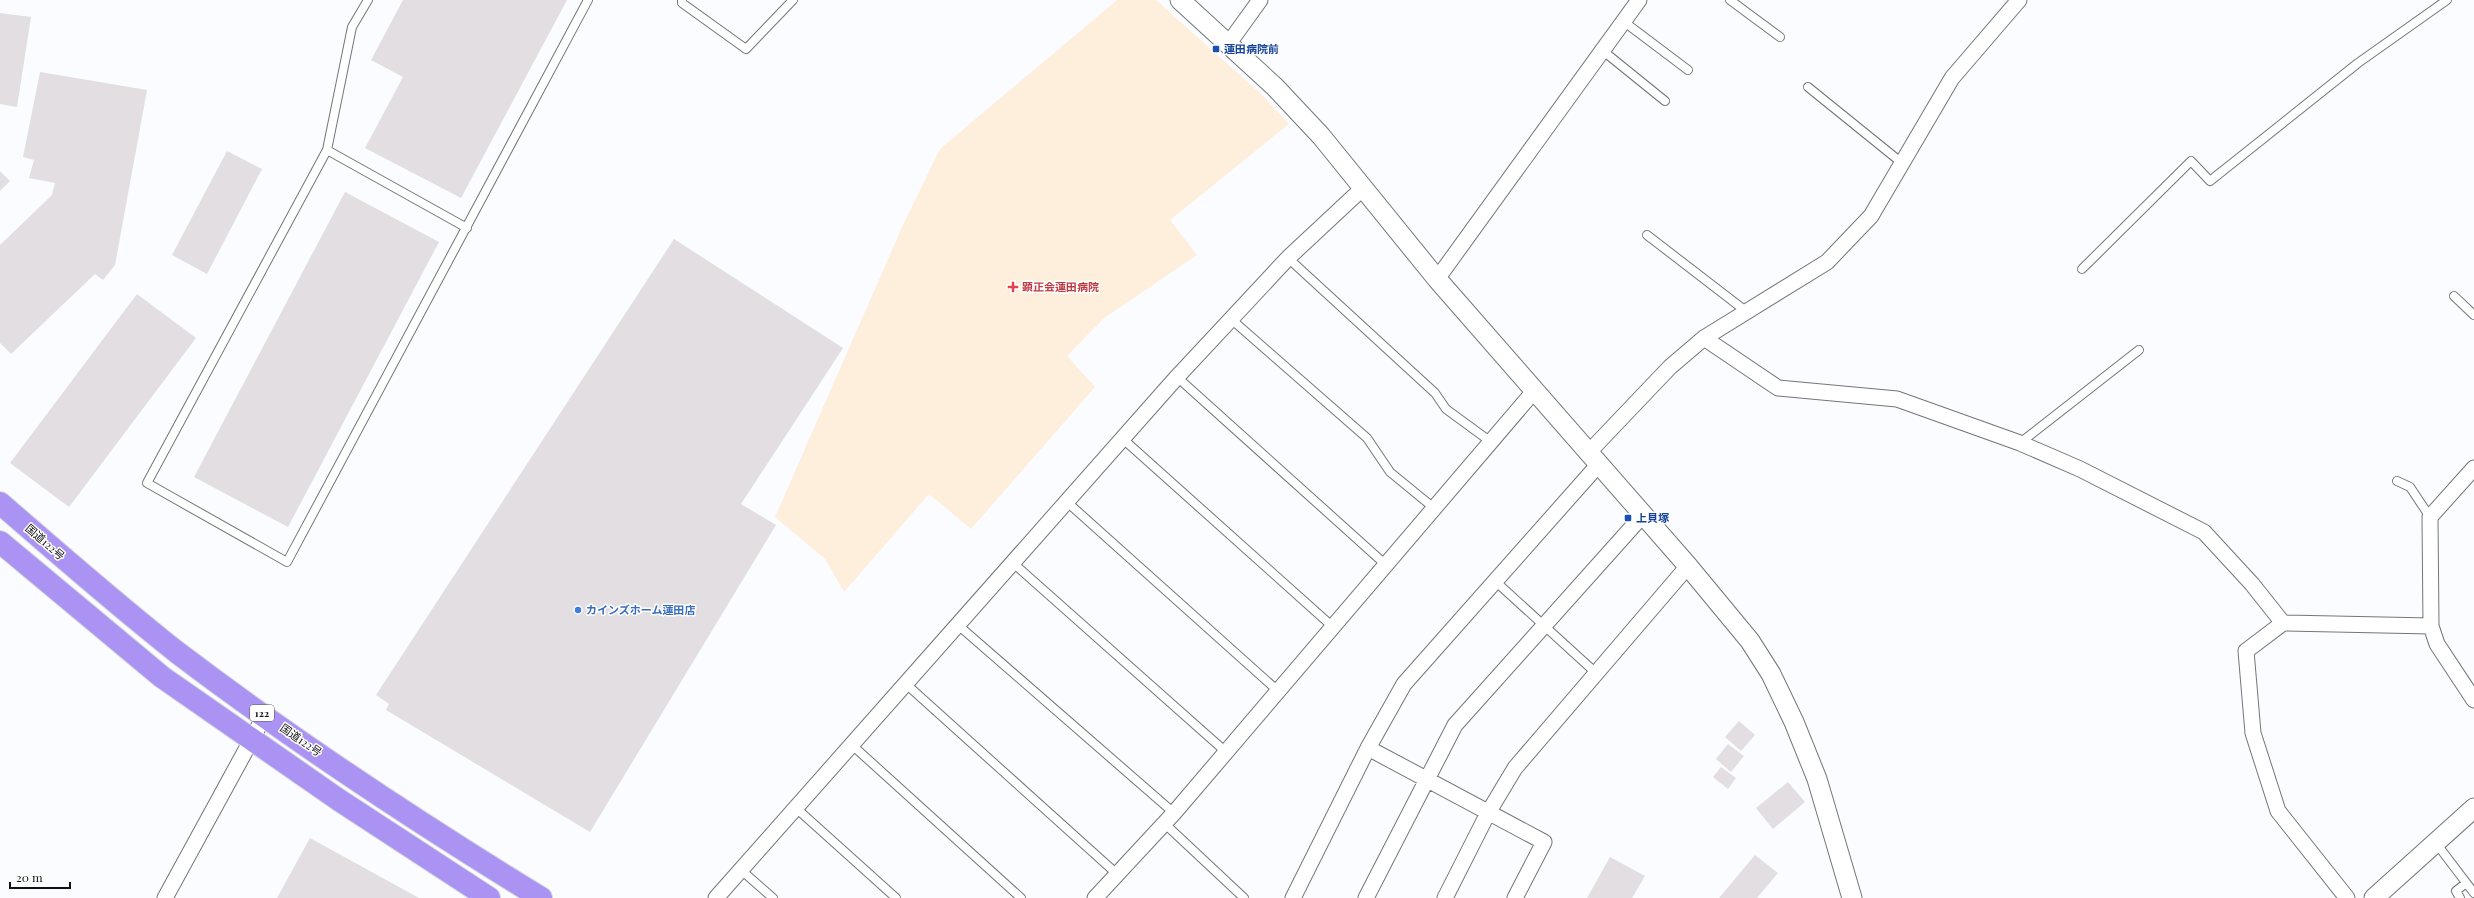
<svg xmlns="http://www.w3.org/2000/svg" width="2474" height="898" viewBox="0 0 2474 898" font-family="'Playfair Display','Noto Sans JP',serif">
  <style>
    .medical { fill: #feefdc }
    .building { fill: #e2dee1 }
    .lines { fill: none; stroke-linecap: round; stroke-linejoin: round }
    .service-casing { stroke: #737679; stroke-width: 10 }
    .minor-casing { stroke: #737679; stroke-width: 17 }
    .tertiary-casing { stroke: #737679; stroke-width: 21 }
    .trunk-casing { stroke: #d9d9d9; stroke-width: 24 }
    .service { stroke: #fff; stroke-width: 8 }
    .minor { stroke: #fff; stroke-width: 15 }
    .tertiary { stroke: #fff; stroke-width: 19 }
    .trunk { stroke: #ab93f4; stroke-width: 22 }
    .transit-dot { fill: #1a4fb4; stroke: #fff; stroke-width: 1.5 }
    .health-dot { fill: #e0444e; stroke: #fff; stroke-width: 1.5 }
    .shop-dot { fill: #3f7fe0; stroke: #fff; stroke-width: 1.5 }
    .labels { text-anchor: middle; stroke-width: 3; stroke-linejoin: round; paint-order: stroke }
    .shield { fill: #fff; stroke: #58585a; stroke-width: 1 }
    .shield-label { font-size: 10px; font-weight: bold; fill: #101113 }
    .transit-label { font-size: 11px; font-weight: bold; fill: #164399; stroke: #fff; text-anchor: start }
    .health-label { font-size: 11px; font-weight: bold; fill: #be3a42; stroke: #fff; text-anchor: start }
    .street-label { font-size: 11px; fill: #101113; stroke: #fff }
    .shop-label { font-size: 11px; font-weight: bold; fill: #366cbe; stroke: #fff; text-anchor: start }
  </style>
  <rect width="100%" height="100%" fill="#fafcff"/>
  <path class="medical" d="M1117 0H1156L1261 94 1289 124 1170 220 1197 255 1103 319 1067 356 1095 387 971 529 929 494 844 592 825 559 775 517 903 225 940 149Z"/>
  <path class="building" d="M403 0H567L461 198 365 148 403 77 371 60Z
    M0 13 31 17 17 107 0 104Z
    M40 72 147 90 115 265 103 280 95 274 11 354 0 343V245L52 195 55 183 29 178 34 160 23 157Z
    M227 151 262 169 207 274 172 255Z
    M0 171 10 181 0 191Z
    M345 192 439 242 288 527 194 477Z
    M674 239 843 348 741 504 776 525 590 832 386 710 389 704 376 695Z
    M137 294 196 338 69 507 10 463Z
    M1739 721 1755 735 1741 751 1725 737Z
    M1728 744 1744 756 1731 772 1716 759Z
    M1721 767 1736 778 1728 789 1713 777Z
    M1788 782 1805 802 1773 829 1756 808Z
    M310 838 419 898H277Z
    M1755 855 1778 873 1757 898H1719Z
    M1610 857 1645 876 1632 898H1587Z"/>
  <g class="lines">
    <defs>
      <path id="service" d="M368 0 352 27 327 150 147 483 287 562 588 0
        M682 0V3L746 49 793 0
        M1730 0 1780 37
        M1623 21 1688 70
        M1602 50 1665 101
        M1808 87 1902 163
        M327 150 467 228
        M1647 235 1747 312
        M1288 258 1435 393 1446 409 1491 442
        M2082 269 2191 161 2210 181 2358 63 2447 0
        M2454 296 2474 315
        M1231 319 1367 438 1390 472 1434 508
        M1177 377 1386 565
        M1123 439 1333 627
        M2020 443 2139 350
        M2397 481 2410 487 2430 517
        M1067 502 1278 691
        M1013 563 1226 752
        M1494 580 1596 673
        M958 625 1174 813
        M906 684 1117 874
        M852 745 1021 898
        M796 808 896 898
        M1164 823 1244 898
        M2436 843 2474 893
        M741 870 773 898
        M2460 898 2456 891 2466 883"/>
      <path id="minor" d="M1229 43 1260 0
        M1437 279 1639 0
        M1704 338 1778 388 1897 399 2020 443 2080 469 2204 532 2252 584 2283 623 2431 626 2437 644 2474 700
        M1589 452 1670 367 1704 338 1827 262 1871 216 1952 78 2019 0
        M2283 623 2246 651 2253 733 2278 811 2347 898
        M2431 626 2430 517 2474 468
        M1368 748 1544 842 1515 898
        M165 898 265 715
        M716 898 1177 377 1288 258 1363 188
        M1095 898 1174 813 1535 390
        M1293 898 1368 748 1404 684 1599 464
        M1366 898 1455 725 1643 515
        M1445 898 1488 813 1515 768 1688 566"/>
      <path id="tertiary" d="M1180 0 1275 87 1321 136 1437 279 1688 566 1750 641 1771 674 1794 722 1817 779 1852 898
        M2374 898 2474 808"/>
      <path id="trunk" d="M0 503C59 554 117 605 178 653 294 741 417 822 541 898
        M0 542 162 677 339 800 489 898"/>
    </defs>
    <use href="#service" class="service-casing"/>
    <use href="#minor" class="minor-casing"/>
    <use href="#tertiary" class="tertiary-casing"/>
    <use href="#trunk" class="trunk-casing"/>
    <use href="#service" class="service"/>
    <use href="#minor" class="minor"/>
    <use href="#tertiary" class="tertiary"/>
    <use href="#trunk" class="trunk"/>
  </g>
  <g class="transit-dot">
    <rect x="1212" y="45" width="8" height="8" rx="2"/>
    <rect x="1624" y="514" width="8" height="8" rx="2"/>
  </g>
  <path class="health-dot" d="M1011 281h4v4h4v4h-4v4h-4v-4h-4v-4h4z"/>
  <circle class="shop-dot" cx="578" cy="610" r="4"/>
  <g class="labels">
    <rect class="shield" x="250" y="705" width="24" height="16" rx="3"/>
    <g class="shield-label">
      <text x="262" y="717">122</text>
    </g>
    <g class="transit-label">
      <text x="1224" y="53">蓮田病院前</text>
      <text x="1636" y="522">上貝塚</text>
    </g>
    <g class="health-label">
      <text x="1022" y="291">顕正会蓮田病院</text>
    </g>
    <g class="street-label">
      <text transform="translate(45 542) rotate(41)" y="4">国道122号</text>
      <text transform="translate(301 740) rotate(35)" y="4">国道122号</text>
    </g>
    <g class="shop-label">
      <text x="586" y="614">カインズホーム蓮田店</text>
    </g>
  </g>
  <path d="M10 882v6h60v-6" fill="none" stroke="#101113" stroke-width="2"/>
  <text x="16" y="882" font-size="12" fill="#101113" stroke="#ffffff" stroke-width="3" paint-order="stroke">20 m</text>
</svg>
